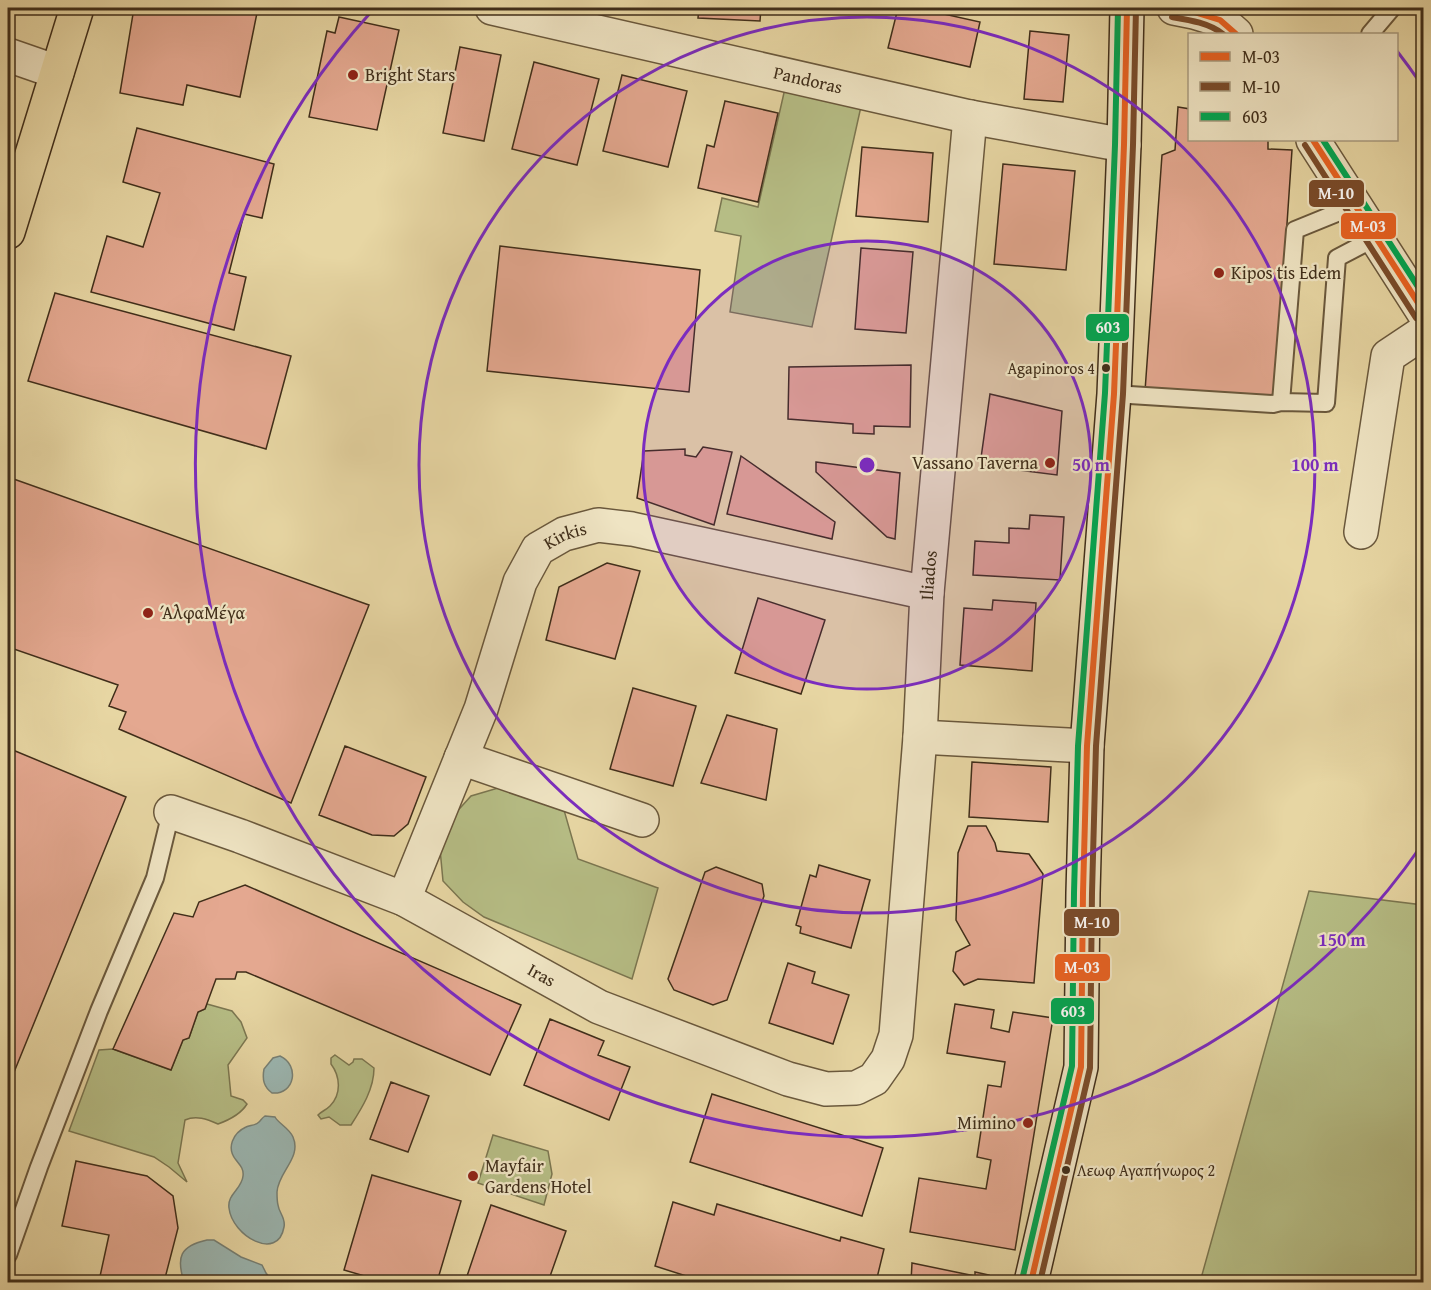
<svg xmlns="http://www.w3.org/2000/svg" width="1431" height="1290" viewBox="0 0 1431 1290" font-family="'Gentium Book Plus',serif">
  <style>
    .green { fill: #b6bd85; stroke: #7b7650; stroke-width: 1.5 }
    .water { fill: #9bb6b1; stroke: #778075; stroke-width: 1.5 }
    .building { fill: #e4a890; stroke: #402e1a; stroke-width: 1.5 }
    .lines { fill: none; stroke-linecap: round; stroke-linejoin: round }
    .service-casing { stroke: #6a583c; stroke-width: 20 }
    .minor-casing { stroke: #6a583c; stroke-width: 36 }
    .tertiary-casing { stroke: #6a583c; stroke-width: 36 }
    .secondary-casing { stroke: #402e1a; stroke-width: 36 }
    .primary-casing { stroke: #402e1a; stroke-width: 36 }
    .service { stroke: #efe4c3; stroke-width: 16 }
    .minor { stroke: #efe4c3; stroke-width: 33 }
    .tertiary { stroke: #efe4c3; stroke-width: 33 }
    .secondary { stroke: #efe4c3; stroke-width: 33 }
    .primary { stroke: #e7d6a3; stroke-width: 33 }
    .bus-1-casing { stroke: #efe4c3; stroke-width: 10 }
    .bus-2-casing { stroke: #efe4c3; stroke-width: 10 }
    .bus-3-casing { stroke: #efe4c3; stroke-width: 10 }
    .bus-1 { stroke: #e96222; stroke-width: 6 }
    .bus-2 { stroke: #7a4b2a; stroke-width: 6 }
    .bus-3 { stroke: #00a651; stroke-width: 6 }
    .ring { fill: none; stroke: #7b2cbf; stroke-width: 3 }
    .poi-dot { fill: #8f2418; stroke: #efe4c3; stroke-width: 2 }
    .bus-dot { fill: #402e1a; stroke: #efe4c3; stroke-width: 2 }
    .labels { text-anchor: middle; stroke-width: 4.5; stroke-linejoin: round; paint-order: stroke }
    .bus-label { font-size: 16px; fill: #402e1a; stroke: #efe4c3; text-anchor: end }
    .poi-label { font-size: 18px; fill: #402e1a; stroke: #efe4c3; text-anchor: start }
    .street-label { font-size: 18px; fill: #402e1a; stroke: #efe4c3 }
    .centre { fill: #7b2cbf; stroke: #efe4c3; stroke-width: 3 }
    .ring-label { font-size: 18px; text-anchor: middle; font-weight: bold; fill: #7b2cbf; stroke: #efe4c3; stroke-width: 4.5; stroke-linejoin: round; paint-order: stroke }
    .line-badge { stroke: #efe4c3; stroke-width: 2 }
    .badge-label { font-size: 16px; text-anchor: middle; font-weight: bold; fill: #fff }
  </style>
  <rect width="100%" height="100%" fill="#e7d6a3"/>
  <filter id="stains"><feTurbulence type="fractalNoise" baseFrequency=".00333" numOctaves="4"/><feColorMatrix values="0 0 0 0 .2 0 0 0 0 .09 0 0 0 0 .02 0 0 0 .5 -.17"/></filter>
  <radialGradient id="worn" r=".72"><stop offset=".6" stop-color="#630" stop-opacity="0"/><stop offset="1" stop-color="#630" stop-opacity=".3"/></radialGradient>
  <path class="green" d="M786 84 862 102 812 327 730 312 741 236 715 231 722 198 758 207Z
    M498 788 564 810 578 859 658 888 632 979 484 917 463 902 443 881 440 849 452 817 471 796Z
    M1309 891 1423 905V1282H1200Z
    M207 1004 232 1011 241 1022 247 1038 228 1065 231 1096 243 1100 247 1104C241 1114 229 1120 218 1124 207 1119 196 1115 185 1120L178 1163 187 1182 169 1167 154 1157 69 1131 99 1050 113 1049 171 1070 183 1040 189 1038 198 1012 205 1009Z
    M335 1055 349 1065 353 1062 354 1059H362L374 1068C374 1089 362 1108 351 1125H340L329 1117 321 1119 318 1115C322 1111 326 1110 330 1106 342 1094 340 1076 331 1064V1058Z
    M493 1135 548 1151 552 1174 544 1205 478 1183Z"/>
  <path class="water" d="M280 1056C300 1065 295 1095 272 1093 264 1087 262 1080 264 1069L273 1058Z
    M265 1116 275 1117C279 1124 289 1128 293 1137 302 1158 278 1172 277 1192 277 1196 277 1201 278 1205 279 1213 286 1218 284 1227 278 1262 232 1236 229 1208 227 1194 242 1189 243 1176 244 1169 240 1165 236 1160 226 1148 233 1133 246 1127 250 1125 255 1126 259 1122 261 1120 262 1118 265 1116Z
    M207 1240H214L241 1257 262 1265 266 1273 273 1282H184C176 1257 180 1246 207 1240Z"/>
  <path class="building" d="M134 8H258L240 97 187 85 183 105 120 93Z
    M699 8H761L760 21 698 18Z
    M898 8H917L980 22 970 67 888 48Z
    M339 17 399 30 377 130 309 117 327 31 335 33Z
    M1030 31 1069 35 1063 102 1024 99Z
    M460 47 501 55 484 141 443 133Z
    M534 62 599 79 577 165 512 149Z
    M622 75 687 91 668 167 603 151Z
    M725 101 778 113 758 202 698 188 707 145 714 147Z
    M1178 107 1190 109V140H1268V149L1292 150 1275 401 1145 391 1162 155 1175 150Z
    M137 128 274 164 262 218 244 214 229 273 246 277 234 330 91 292 107 236 143 247 160 193 123 182Z
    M862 147 933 153 928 222 856 216Z
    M1003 164 1075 171 1066 270 994 264Z
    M500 246 700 270 689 392 487 371Z
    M861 248 913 252 906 333 855 329Z
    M55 293 291 356 266 449 28 381Z
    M911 365 910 427 874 426V434L853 433V424L788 419 789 367Z
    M990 394 1062 411 1057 475 980 465Z
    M703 447 732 452 714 525 637 498 644 451 685 449V455L696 457Z
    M741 456 835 522 832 539 727 514Z
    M816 462 900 473 895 539 887 537 816 472Z
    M8 477 369 605 291 803 119 729 126 712 109 706 118 685 8 647Z
    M1030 515 1064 517 1060 580 973 575 975 541 1009 543V528L1029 529Z
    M607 563 640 571 615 659 546 640 559 587Z
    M758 598 825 620 801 694 735 673Z
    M993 600 1036 603 1032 671 960 665 964 608 992 610Z
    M633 688 696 706 673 786 610 769Z
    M727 715 777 729 766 800 701 783Z
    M345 746 426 777 408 824 394 836 372 835 319 815Z
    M8 748 126 797 8 1087Z
    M972 762 1051 767 1048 822 969 817Z
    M968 826H986L995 843 997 851 1029 854 1043 874 1034 983 978 979 964 985 953 971 956 952 970 945 956 920 958 853Z
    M819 865 870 880 851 948 800 933 801 927 796 925 810 875 816 877Z
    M716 867 762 884 764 896 727 1000 713 1005 674 990 668 979 705 872Z
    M245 885 521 1005 490 1075 246 972H237L235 979H216L205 1009 198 1012 189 1038 183 1040 171 1070 113 1049 174 913 193 917 199 902Z
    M788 963 815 972 812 983 849 995 833 1044 769 1023Z
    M955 1004 994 1010 991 1028 1009 1032 1013 1012 1053 1018 1015 1250 910 1232 919 1178 986 1189 991 1160 977 1157 988 1085 1001 1087 1005 1062 947 1053Z
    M550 1019 604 1041 598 1055 630 1067 609 1120 524 1085Z
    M391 1082 429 1096 408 1152 370 1139Z
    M712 1094 883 1148 862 1216 690 1162Z
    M76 1161 147 1176 173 1196 178 1228 164 1282H105L99 1281 109 1235 62 1226Z
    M372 1175 461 1201 437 1282H385L344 1270Z
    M673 1202 714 1215 717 1204 840 1241 841 1237 884 1249 876 1282H705L655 1266Z
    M491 1205 566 1231 548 1282H465Z
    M912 1263 975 1276V1272L989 1275 987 1282H911Z"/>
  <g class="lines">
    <defs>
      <path id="service" d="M1370 34 1392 8
        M1114 394 1273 404 1281 402 1326 403 1337 258 1375 238
        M1281 402 1295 230 1354 206
        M8 1255 39 1167 99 1011 155 878 171 812"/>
      <g id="minor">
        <path id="s1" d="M492 8 970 117 1124 145"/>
        <path d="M8 55 57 72"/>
        <path d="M1361 532 1388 356 1424 332"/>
        <path d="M920 737 1087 746"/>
        <path d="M461 758 642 820"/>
        <path id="s2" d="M171 812 240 836 404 899 599 1007 788 1079 826 1089 856 1088 874 1079 888 1059 896 1035 920 737 927 593 970 117"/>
        <path id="s3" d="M404 899 481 709 520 582 538 549 564 534 598 525 632 529 927 593"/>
      </g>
      <path id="tertiary" d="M1174 8 1194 12 1220 20 1236 34
        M1313 140 1424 313"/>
      <path id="secondary" d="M1031 1282 1081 1067 1083 893 1087 746 1114 394 1124 145 1127 8"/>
      <path id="primary" d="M8 232 77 8"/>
    </defs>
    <use href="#service" class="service-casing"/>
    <use href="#minor" class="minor-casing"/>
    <use href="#tertiary" class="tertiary-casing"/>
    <use href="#secondary" class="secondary-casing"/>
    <use href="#primary" class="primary-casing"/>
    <use href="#service" class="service"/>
    <use href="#minor" class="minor"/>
    <use href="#tertiary" class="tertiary"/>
    <use href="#secondary" class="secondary"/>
    <use href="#primary" class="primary"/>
    <defs>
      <path id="bus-1" d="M1174 8 1194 12 1220 20 1236 34
        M1313 140 1424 312
        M1031 1282 1081 1067 1083 893 1087 746 1114 394 1124 145 1127 8"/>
      <path id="bus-2" d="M1172 17C1190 20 1209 23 1223 34
        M1305 145 1416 318
        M1040 1282 1090 1068 1092 893 1096 746 1123 394 1133 145 1136 8"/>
      <path id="bus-3" d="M1323 140 1424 296
        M1022 1280 1072 1066 1074 893 1078 746 1105 393 1115 145 1118 8"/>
    </defs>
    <use href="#bus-1" class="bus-1-casing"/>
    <use href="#bus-2" class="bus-2-casing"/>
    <use href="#bus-3" class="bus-3-casing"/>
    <use href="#bus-1" class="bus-1"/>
    <use href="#bus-2" class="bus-2"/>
    <use href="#bus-3" class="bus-3"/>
  </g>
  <circle cx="867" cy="465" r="224" fill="#7b2cbf" fill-opacity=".12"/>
  <g class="ring">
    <circle cx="867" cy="465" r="224"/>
    <circle cx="867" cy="465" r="448"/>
    <path d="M1421 846A672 672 0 1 1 372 11M1397 51A672 672 0 0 1 1421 84"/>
  </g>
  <g class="poi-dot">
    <circle cx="353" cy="75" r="6"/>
    <circle cx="1219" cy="273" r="6"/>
    <circle cx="1050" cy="463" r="6"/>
    <circle cx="148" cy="613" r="6"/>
    <circle cx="1028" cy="1123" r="6"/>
    <circle cx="473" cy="1176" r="6"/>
  </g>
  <g class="bus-dot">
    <circle cx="1106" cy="368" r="5"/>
    <circle cx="1066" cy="1170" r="5"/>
  </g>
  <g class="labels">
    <g class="bus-label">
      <text x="1095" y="374">Agapinoros 4</text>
      <text x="1077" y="1176" text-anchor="start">Λεωφ Αγαπήνωρος 2</text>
    </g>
    <g class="poi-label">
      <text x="365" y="81">Bright Stars</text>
      <text x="1231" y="279">Kipos tis Edem</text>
      <text x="1038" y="469" text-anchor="end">Vassano Taverna</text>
      <text x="160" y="619">ΆλφαΜέγα</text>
      <text x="1016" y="1129" text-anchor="end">Mimino</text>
      <text x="485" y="1172">Mayfair<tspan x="485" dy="21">Gardens Hotel</tspan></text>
    </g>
    <g class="street-label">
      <text dy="6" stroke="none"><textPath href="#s1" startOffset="324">Pandoras</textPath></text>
      <text dy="6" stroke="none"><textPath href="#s3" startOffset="406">Kirkis</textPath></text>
      <text dy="6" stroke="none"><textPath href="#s2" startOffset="1274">Iliados</textPath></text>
      <text dy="6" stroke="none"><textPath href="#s2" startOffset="406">Iras</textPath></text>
    </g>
  </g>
  <circle cx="867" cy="465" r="9" class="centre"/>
  <g class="ring-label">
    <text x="1091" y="471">50 m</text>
    <text x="1315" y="471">100 m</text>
    <text x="1342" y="946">150 m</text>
  </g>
  <g class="line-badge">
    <rect x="1308" y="179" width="57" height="29" rx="6" fill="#7a4b2a"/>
    <rect x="1340" y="212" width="57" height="28" rx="6" fill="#e96222"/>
    <rect x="1085" y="313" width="45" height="29" rx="6" fill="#00a651"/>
    <rect x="1063" y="908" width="57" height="29" rx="6" fill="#7a4b2a"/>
    <rect x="1054" y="953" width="57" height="29" rx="6" fill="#e96222"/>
    <rect x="1050" y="997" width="45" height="28" rx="6" fill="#00a651"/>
  </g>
  <g class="badge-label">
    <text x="1336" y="199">M-10</text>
    <text x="1368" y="232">M-03</text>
    <text x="1108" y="333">603</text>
    <text x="1092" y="928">M-10</text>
    <text x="1082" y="973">M-03</text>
    <text x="1073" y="1017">603</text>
  </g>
  <rect width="1431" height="1290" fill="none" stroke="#e7d6a3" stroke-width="30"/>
  <rect x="9" y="9" width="1413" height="1272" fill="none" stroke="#402e1a" stroke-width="3"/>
  <rect x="15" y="15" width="1401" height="1260" fill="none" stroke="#402e1a" stroke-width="1.5"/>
  <rect x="1188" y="33" width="210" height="108" fill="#efe4c3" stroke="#a99b7f" stroke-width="1.5"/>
  <rect x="1200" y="52" width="30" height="9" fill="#e96222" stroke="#a99b7f" stroke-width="1.5"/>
  <text x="1242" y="63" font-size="18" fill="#402e1a">M-03</text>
  <rect x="1200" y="82" width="30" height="9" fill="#7a4b2a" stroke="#a99b7f" stroke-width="1.5"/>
  <text x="1242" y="93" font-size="18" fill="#402e1a">M-10</text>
  <rect x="1200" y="112" width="30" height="9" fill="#00a651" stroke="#a99b7f" stroke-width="1.5"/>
  <text x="1242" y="123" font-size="18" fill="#402e1a">603</text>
  <rect width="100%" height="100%" filter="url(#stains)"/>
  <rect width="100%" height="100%" fill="url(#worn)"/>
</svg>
